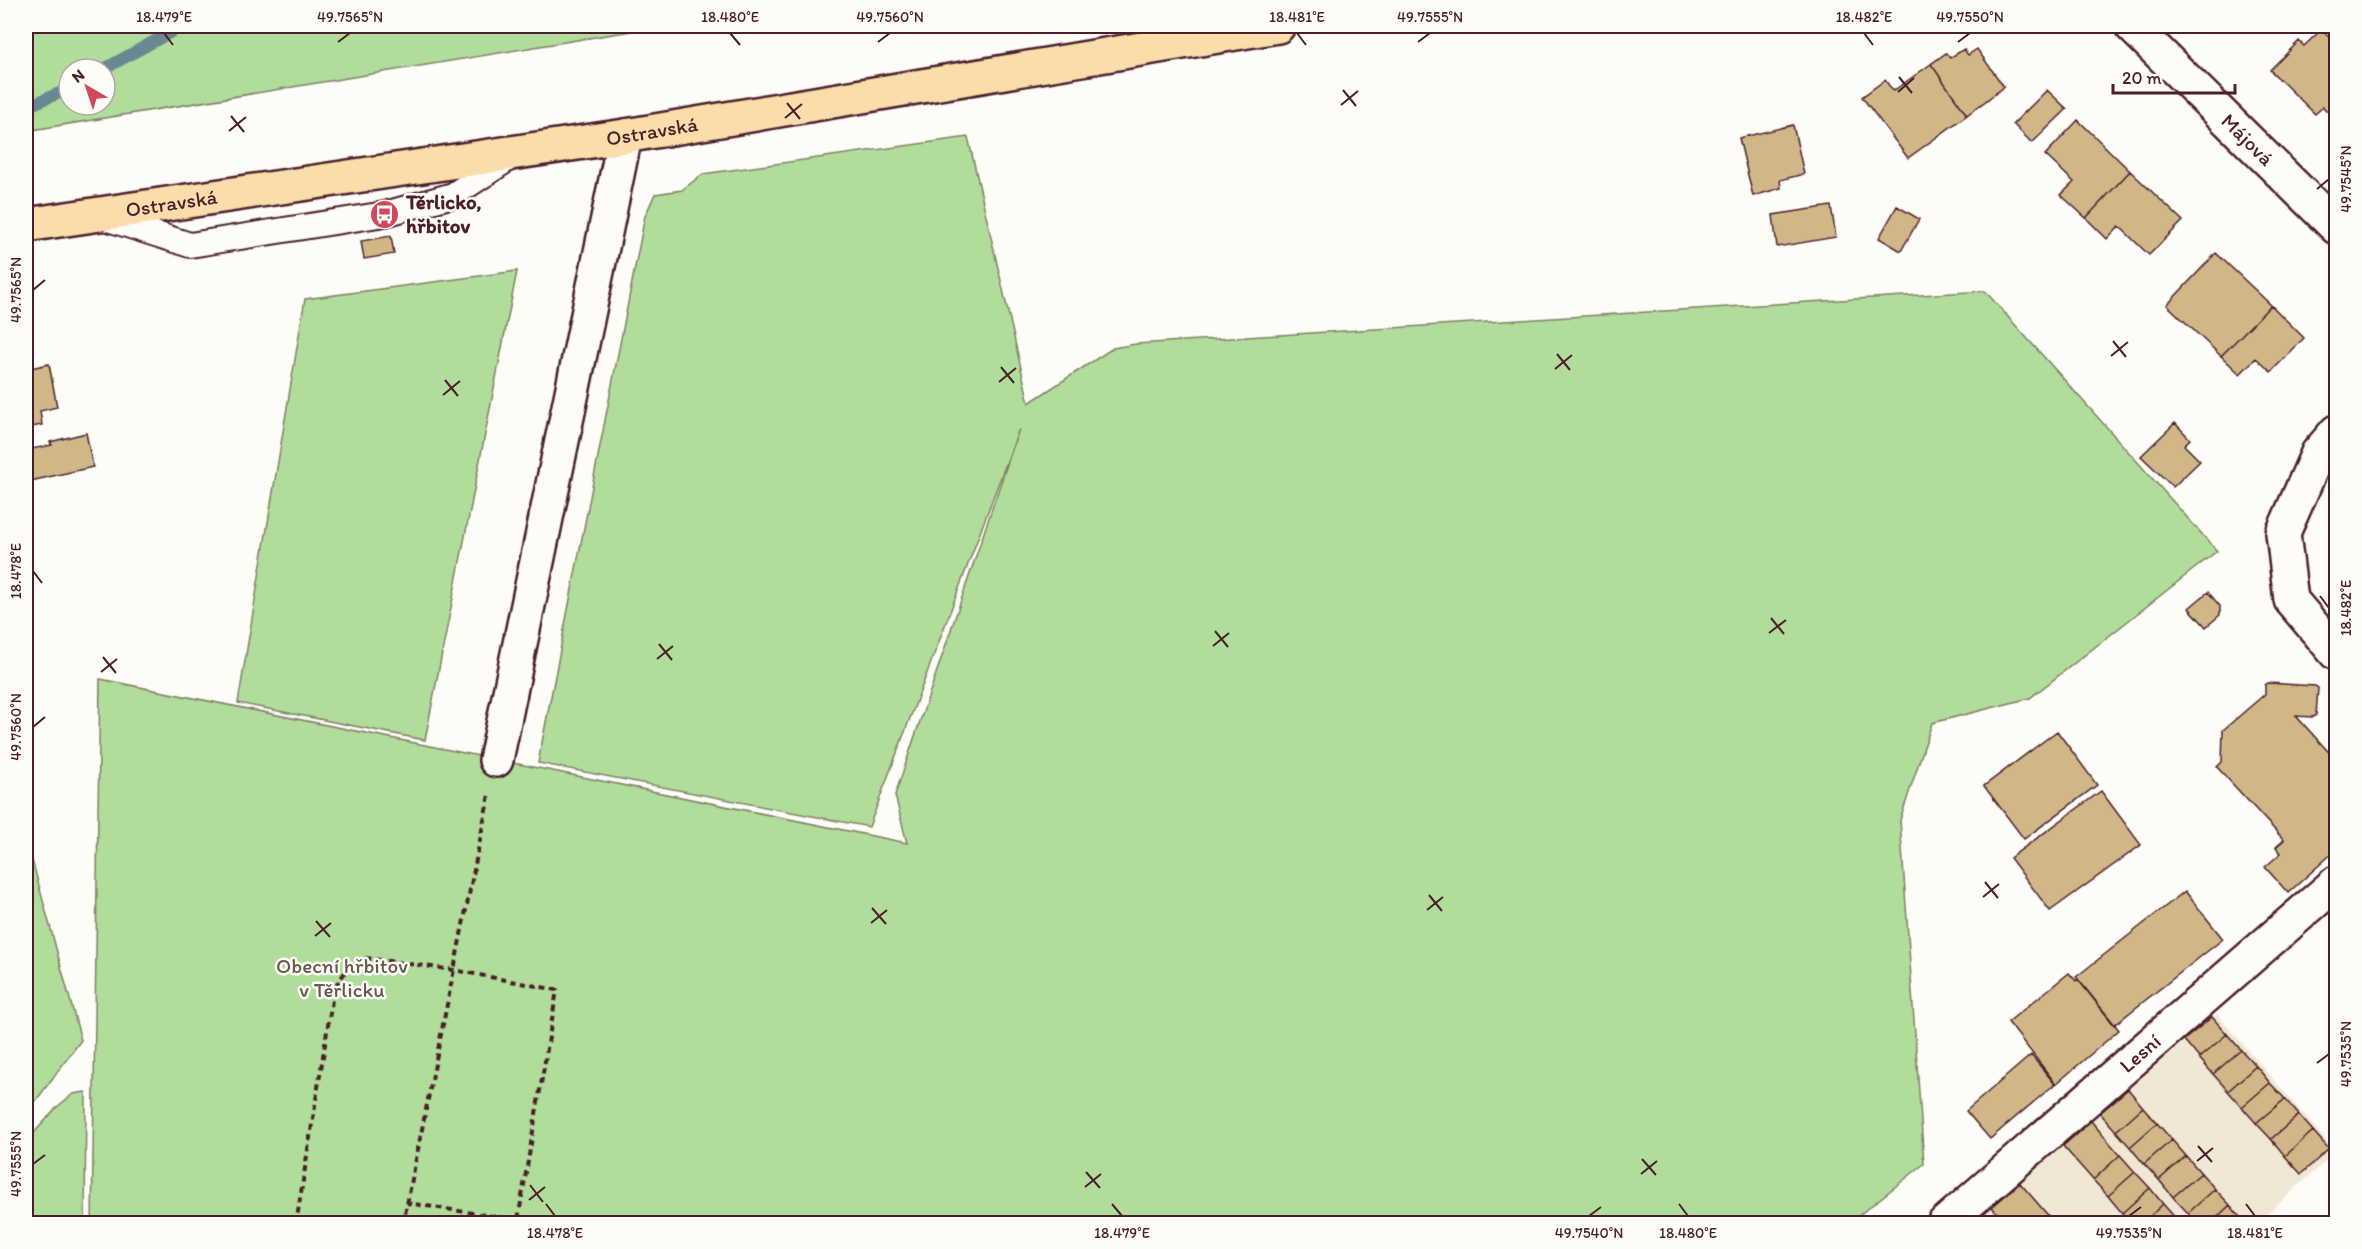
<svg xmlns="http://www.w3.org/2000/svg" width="2362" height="1249" viewBox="0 0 2362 1249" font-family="Itim,sans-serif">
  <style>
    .built { fill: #f0e7d5 }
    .green { fill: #b1dd9b; stroke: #7e7e63; stroke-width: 1.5; fill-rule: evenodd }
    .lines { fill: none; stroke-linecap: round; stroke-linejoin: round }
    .stream { stroke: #698891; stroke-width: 12 }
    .building { fill: #d1b787; stroke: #4a1f2b; stroke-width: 1.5 }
    .service-casing { stroke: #4a1f2b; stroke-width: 28 }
    .minor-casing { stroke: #4a1f2b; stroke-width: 38 }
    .primary-casing { stroke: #4a1f2b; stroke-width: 38 }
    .path { stroke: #4a1f2b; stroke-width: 4; stroke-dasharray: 6 4.5; stroke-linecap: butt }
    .service { stroke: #fdfcf7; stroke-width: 24 }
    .minor { stroke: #fdfcf7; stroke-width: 33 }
    .primary { stroke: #fbddab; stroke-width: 33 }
    .ticks { fill: none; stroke: #4a1f2b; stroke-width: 2 }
    .labels { text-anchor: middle; stroke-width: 5; stroke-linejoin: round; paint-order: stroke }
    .street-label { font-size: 21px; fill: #4a1f2b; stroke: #fdfcf7 }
    .poi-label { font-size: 21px; font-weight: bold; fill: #4a1f2b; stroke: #fdfcf7; text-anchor: start }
    .park-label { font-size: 21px; fill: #69584d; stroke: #fdfcf7 }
    .neatline { fill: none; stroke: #4a1f2b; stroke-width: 2 }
    .ticks-label { font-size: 15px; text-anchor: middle; fill: #4a1f2b }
  </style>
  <rect width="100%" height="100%" fill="#fdfcf7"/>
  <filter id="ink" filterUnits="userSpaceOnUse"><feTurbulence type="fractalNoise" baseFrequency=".0167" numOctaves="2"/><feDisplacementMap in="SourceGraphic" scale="12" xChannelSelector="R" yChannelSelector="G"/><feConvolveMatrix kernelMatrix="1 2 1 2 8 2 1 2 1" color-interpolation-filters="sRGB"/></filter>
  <g filter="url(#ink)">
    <path class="built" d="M2217 1014 2336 1152 2257 1223 1978 1224 1984 1210Z"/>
    <path class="green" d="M26 26H662L26 131ZM69 69H105V105H69Z
      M968 137 1029 403 1113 348 1136 344 1985 291 2217 551 2030 698 1932 723 1900 820 1924 1164 1849 1223 92 1224 100 679 907 843 895 795 1019 429 869 827 538 763 645 216 655 194 682 190 703 174Z
      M517 271 425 740 238 703 305 299Z
      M26 838 81 1040 26 1114Z
      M86 1092 85 1223H26V1142L57 1107 73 1094Z"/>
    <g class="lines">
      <path class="stream" d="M104 69 182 26
        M26 107 69 89"/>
    </g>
    <path class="building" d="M2322 29 2336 44V115L2334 118 2323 107 2315 114 2270 70 2299 41 2304 46Z
      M1964 49 1968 55 1977 49 2004 87 1967 115 1931 64 1946 53 1950 58Z
      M1931 64 1967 115 1908 158 1862 97 1885 80 1893 91Z
      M2047 90 2067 109 2032 143 2013 124Z
      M2078 120 2130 171 2086 218 2061 195 2074 182 2045 155Z
      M1793 125 1804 174 1780 180 1781 188 1753 196 1739 138Z
      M2130 171 2183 221 2149 255 2119 226 2107 239 2086 218Z
      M1831 206 1836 237 1777 247 1773 215Z
      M1897 206 1919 219 1901 251 1879 238Z
      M391 236 394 254 364 259 361 241Z
      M2216 253 2271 305 2221 356 2167 305Z
      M2271 305 2304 338 2271 372 2256 358 2240 374 2221 356Z
      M49 364 57 407 40 411 42 425 26 428V369Z
      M2175 423 2190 439 2184 445 2200 461 2173 487 2141 456Z
      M86 433 93 467 26 482V450L52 445 50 442Z
      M2208 592 2220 606V615L2206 627 2189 608Z
      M2268 683 2315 686 2318 688 2316 715 2313 717 2296 716 2336 760V850L2288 893 2265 867 2281 853 2276 847 2284 840 2217 767 2222 762 2223 730 2265 694V685Z
      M2057 731 2097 785 2024 839 1984 786Z
      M2101 791 2141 845 2050 911 2010 858Z
      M2185 891 2223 939 2114 1025 2076 977Z
      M2069 973 2076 981 2078 979 2119 1030 2056 1084 2008 1022Z
      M2212 1017 2227 1034 2199 1058 2184 1040Z
      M2227 1034 2241 1050 2213 1074 2199 1058Z
      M2241 1050 2256 1066 2228 1091 2213 1074Z
      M2031 1055 2055 1084 1990 1139 1966 1111Z
      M2256 1066 2270 1083 2242 1107 2228 1091Z
      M2270 1083 2285 1099 2256 1123 2242 1107Z
      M2128 1089 2143 1107 2116 1131 2100 1113Z
      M2285 1099 2299 1115 2271 1139 2256 1123Z
      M2143 1107 2157 1123 2130 1147 2116 1131Z
      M2299 1115 2313 1131 2285 1156 2271 1139Z
      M2091 1121 2120 1155 2093 1180 2063 1146Z
      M2157 1123 2172 1140 2144 1164 2130 1147Z
      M2313 1131 2329 1149 2301 1174 2285 1156Z
      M2172 1140 2186 1156 2159 1180 2144 1164Z
      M2120 1155 2135 1172 2108 1196 2093 1180Z
      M2186 1156 2201 1173 2173 1197 2159 1180Z
      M2135 1172 2150 1188 2122 1213 2108 1196Z
      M2201 1173 2215 1189 2188 1213 2173 1197Z
      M2020 1183 2053 1221 2051 1224H2006L1992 1207Z
      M2150 1188 2163 1204 2142 1224H2132L2122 1213Z
      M2215 1189 2230 1205 2210 1224H2197L2188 1213Z
      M2163 1204 2178 1221 2175 1224H2142Z
      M2230 1205 2245 1223 2210 1224Z"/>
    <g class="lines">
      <defs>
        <path id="service" d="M99 216 190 245 385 214 453 195 514 155"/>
        <g id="minor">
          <path id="s1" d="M2132 26 2336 227"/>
          <path d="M2336 432 2318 453 2283 533 2291 600 2336 653"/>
          <path d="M496 760 625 136"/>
          <path id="s2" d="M1944 1224 2336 883"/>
        </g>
        <g id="primary">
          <path id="s3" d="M26 225 625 136 1278 26"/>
        </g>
      </defs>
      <use href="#service" class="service-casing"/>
      <use href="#minor" class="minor-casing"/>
      <use href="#primary" class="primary-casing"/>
      <path class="path" d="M296 1224 334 988 348 968 366 958 454 970 557 990 518 1220 407 1203
        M403 1224 489 795"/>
      <use href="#service" class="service"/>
      <use href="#minor" class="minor"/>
      <use href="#primary" class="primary"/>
    </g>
  </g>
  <path class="ticks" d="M164 33 173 45M730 33 740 45M1297 33 1306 45M1864 33 1873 45M338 42 350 33M878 42 890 33M1418 42 1430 33M1958 42 1970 33M1899 77 1912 93M1343 90 1356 106M1898 92 1914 78M787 103 800 119M1341 105 1358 91M231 116 244 132M785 118 802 104M229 131 246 117M2317 189 2329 179M33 290 45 280M2113 341 2126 357M1557 354 1570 370M2111 356 2128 342M1001 367 1014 383M1555 369 1572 355M445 380 458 396M999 382 1016 368M443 395 460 381M33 571 42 583M2320 596 2329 608M1771 618 1784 634M1215 631 1228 647M1769 633 1786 620M659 644 672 660M1213 646 1229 633M103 657 116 673M657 659 673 646M101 672 117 659M33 727 45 717M1985 882 1998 898M1429 895 1442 911M1983 897 1999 884M872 908 886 924M1427 910 1443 897M316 921 330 937M871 923 887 910M315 936 331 923M2317 1063 2329 1054M2198 1146 2212 1162M1642 1159 1656 1175M2197 1161 2213 1148M33 1164 45 1155M1086 1172 1100 1188M1641 1174 1657 1161M530 1185 543 1202M1085 1187 1101 1174M529 1200 545 1187M546 1204 555 1216M1112 1204 1122 1216M1679 1204 1688 1216M2246 1204 2255 1216M1589 1216 1601 1207M2129 1216 2141 1207"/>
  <defs>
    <symbol id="bus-disc" viewBox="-11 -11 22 22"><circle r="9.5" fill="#d1495b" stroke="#fdfcf7"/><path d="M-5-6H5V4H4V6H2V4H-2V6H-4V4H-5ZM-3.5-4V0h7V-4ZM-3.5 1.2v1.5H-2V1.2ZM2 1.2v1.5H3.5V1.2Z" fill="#fff"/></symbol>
  </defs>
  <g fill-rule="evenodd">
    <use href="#bus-disc" x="368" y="198" width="33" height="33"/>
  </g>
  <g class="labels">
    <g class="street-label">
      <text dy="7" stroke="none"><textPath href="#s3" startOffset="633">Ostravská</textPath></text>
      <text dy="7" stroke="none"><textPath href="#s1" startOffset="162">Májová</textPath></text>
      <text dy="7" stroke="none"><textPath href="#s3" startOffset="147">Ostravská</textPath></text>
      <text dy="7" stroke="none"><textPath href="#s2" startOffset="260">Lesní</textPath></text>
    </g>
    <g class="poi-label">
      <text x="406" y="209">Těrlicko,<tspan x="406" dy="24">hřbitov</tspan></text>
    </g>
    <g class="park-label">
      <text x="342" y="973">Obecní hřbitov<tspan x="342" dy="24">v Těrlicku</tspan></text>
    </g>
  </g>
  <rect width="2362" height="1249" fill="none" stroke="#fdfcf7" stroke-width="66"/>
  <g transform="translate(87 87) rotate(321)"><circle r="28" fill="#fdfcf7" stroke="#b5a4a5" stroke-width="1.5"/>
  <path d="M0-4.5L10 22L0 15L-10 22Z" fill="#d1495b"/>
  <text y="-9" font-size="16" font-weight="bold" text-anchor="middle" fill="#4a1f2b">N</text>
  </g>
  <path d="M2113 84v9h122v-9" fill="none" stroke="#4a1f2b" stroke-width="3"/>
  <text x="2122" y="84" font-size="18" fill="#4a1f2b" stroke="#fdfcf7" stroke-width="4.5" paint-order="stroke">20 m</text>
  <rect x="33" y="33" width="2296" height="1183" class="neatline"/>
  <g class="ticks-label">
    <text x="164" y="22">18.479°E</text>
    <text x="350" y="22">49.7565°N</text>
    <text x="730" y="22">18.480°E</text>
    <text x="890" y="22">49.7560°N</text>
    <text x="1297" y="22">18.481°E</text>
    <text x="1430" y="22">49.7555°N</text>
    <text x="1864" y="22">18.482°E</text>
    <text x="1970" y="22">49.7550°N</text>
    <text transform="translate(2346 179) rotate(-90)" y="5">49.7545°N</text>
    <text transform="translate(16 290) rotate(-90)" y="5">49.7565°N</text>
    <text transform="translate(16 571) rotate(-90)" y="5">18.478°E</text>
    <text transform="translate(2346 608) rotate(-90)" y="5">18.482°E</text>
    <text transform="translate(16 727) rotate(-90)" y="5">49.7560°N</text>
    <text transform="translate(2346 1054) rotate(-90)" y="5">49.7535°N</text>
    <text transform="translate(16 1164) rotate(-90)" y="5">49.7555°N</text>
    <text x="555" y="1238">18.478°E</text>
    <text x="1122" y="1238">18.479°E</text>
    <text x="1589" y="1238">49.7540°N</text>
    <text x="1688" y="1238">18.480°E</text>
    <text x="2129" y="1238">49.7535°N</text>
    <text x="2255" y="1238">18.481°E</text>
  </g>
</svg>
